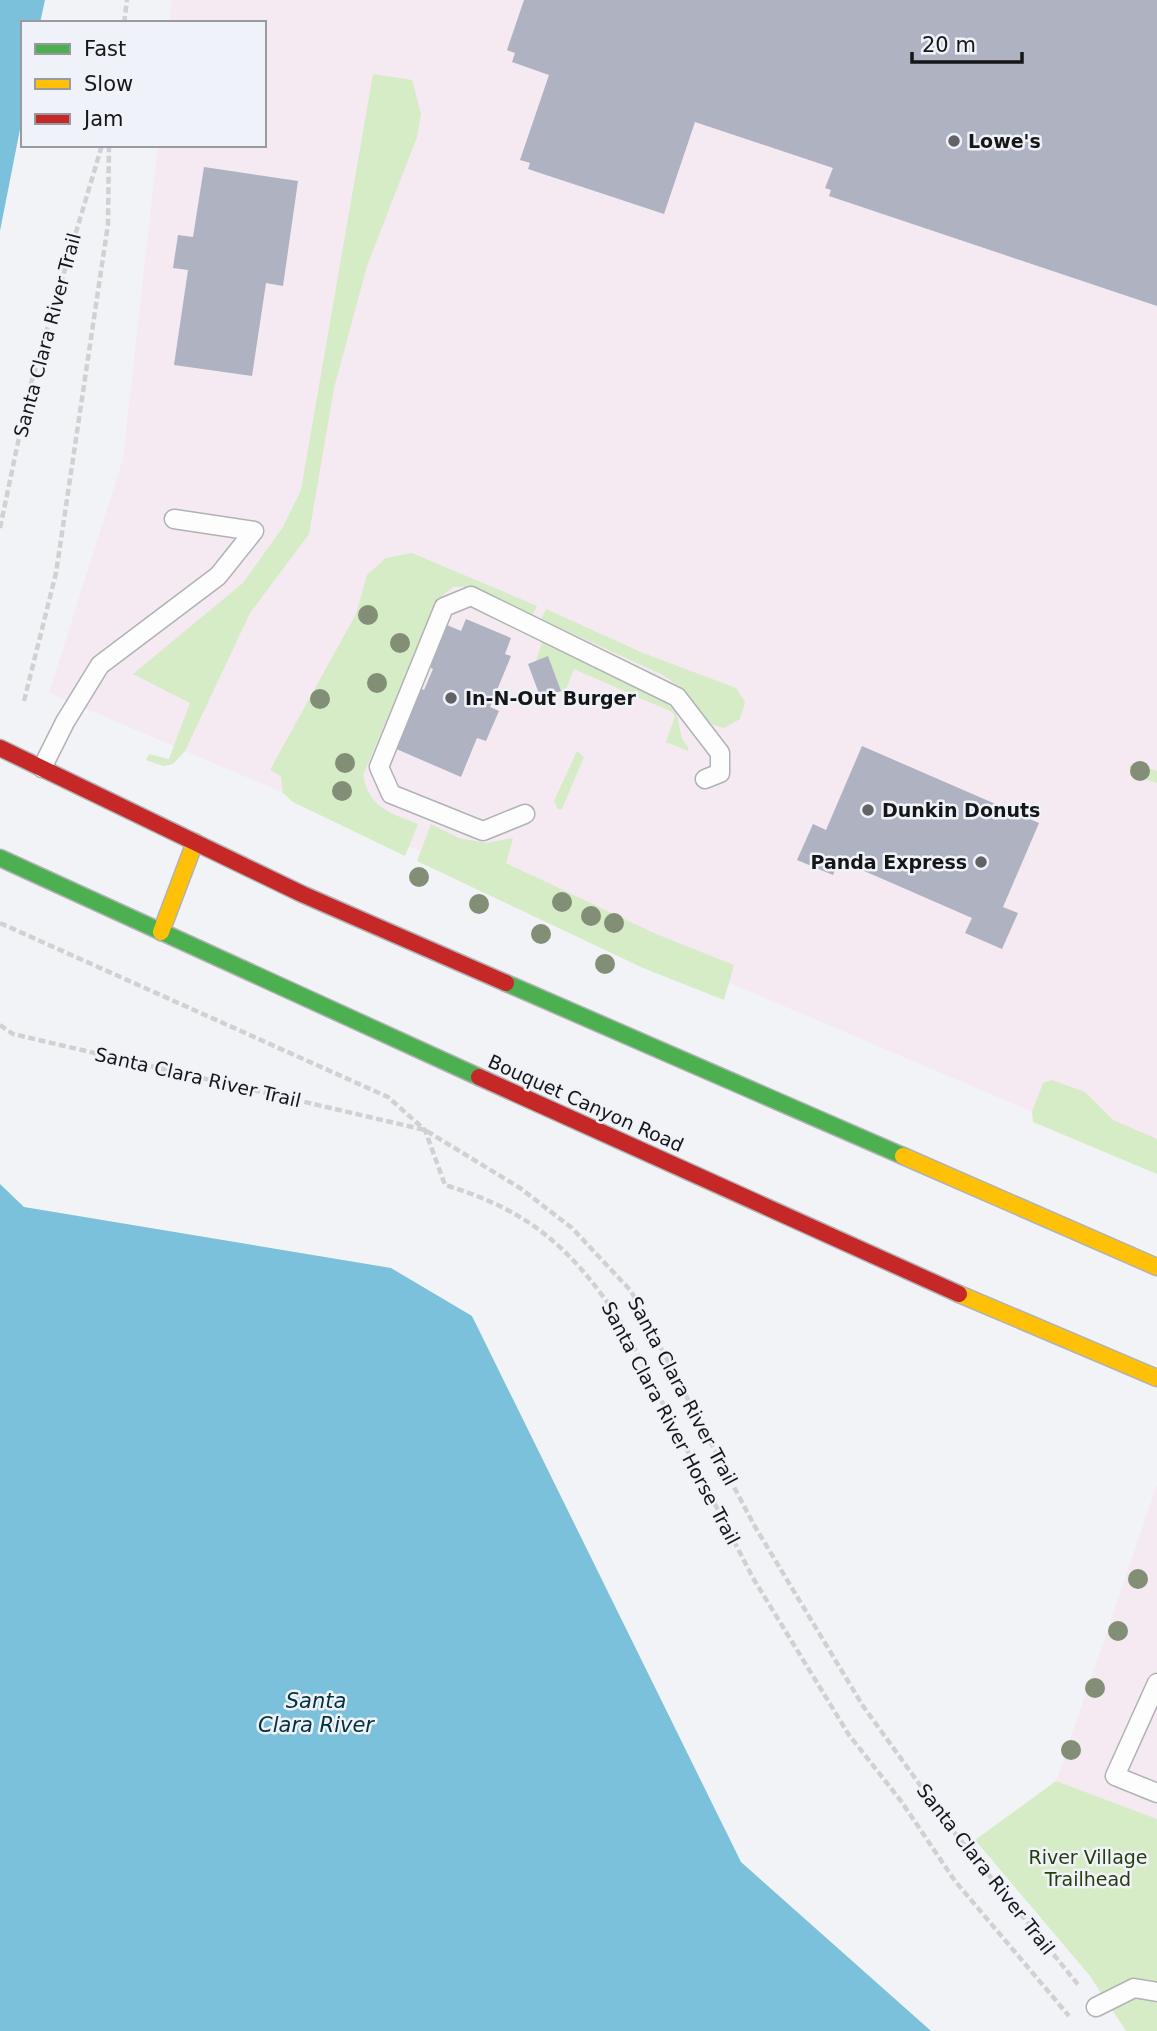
<svg xmlns="http://www.w3.org/2000/svg" width="1157" height="2031" viewBox="0 0 1157 2031" font-family="'DejaVu Sans',sans-serif">
  <style>
    .commercial { fill: #f5e9f2 }
    .green { fill: #d5ecc6 }
    .water { fill: #7cc1db }
    .building { fill: #afb2c1 }
    .lines { fill: none; stroke-linecap: round; stroke-linejoin: round }
    .lane-casing { stroke: #b1b2b5; stroke-width: 21 }
    .fast-casing { stroke: #b1b2b5; stroke-width: 19 }
    .slow-casing { stroke: #b1b2b5; stroke-width: 19 }
    .jam-casing { stroke: #b1b2b5; stroke-width: 19 }
    .path { stroke: #d1d1d2; stroke-width: 4.5; stroke-dasharray: 7 3.5; stroke-linecap: butt }
    .lane { stroke: #fdfdfe; stroke-width: 18 }
    .fast { stroke: #4caf50; stroke-width: 16 }
    .slow { stroke: #ffc107; stroke-width: 16 }
    .jam { stroke: #c62828; stroke-width: 16 }
    .tree { fill: #828f76 }
    .poi-dot { fill: #626366; stroke: #f0f2f9; stroke-width: 2.5 }
    .labels { text-anchor: middle; stroke-width: 5; stroke-linejoin: round; paint-order: stroke }
    .poi-label { font-size: 19px; font-weight: bold; fill: #151618; stroke: #f0f2f9; text-anchor: start }
    .street-label { font-size: 19px; fill: #151618; stroke: #f0f2f9 }
    .park-label { font-size: 19px; fill: #263e0c; stroke: #f0f2f9 }
    .water-label { font-size: 21px; font-style: italic; fill: #02313f; stroke: #f0f2f9 }
  </style>
  <rect width="100%" height="100%" fill="#f2f3f7"/>
  <path class="commercial" d="M171 0H1157V1165L49 693 123 459 158 145H264V23H170Z
    M1157 1485V1819L1056 1781Z"/>
  <path class="green" d="M373 74 412 80 421 114 417 137 367 266 334 388 309 534 250 613 185 751 173 764 163 766 146 760 149 754 169 759 190 703 133 674 243 583 283 527 301 490Z
    M412 553 537 606 532 615 468 587H453L439 598 363 775C369 808 390 813 418 824L405 856 293 802 283 793 281 776 270 770 356 614 367 575 386 558Z
    M546 609 643 653 736 688 745 702 740 719 724 728 708 723 686 691 663 675 541 619Z
    M543 639C577 656 647 683 672 708 683 720 675 732 688 747V751L666 742 675 716 672 712 574 669 563 697 548 657 536 661Z
    M577 751 584 757 562 809H558L554 801Z
    M1135 764 1157 771V783L1133 775 1129 765Z
    M431 824 459 838 486 843 513 838 506 863 656 934 734 965 724 1000 643 968 417 861Z
    M1052 1080 1085 1092 1113 1120 1157 1139V1174L1033 1122 1032 1112 1043 1083Z
    M1056 1781 1157 1819V2031H1126L1090 1976 975 1840Z"/>
  <path class="water" d="M0 0H45L40 23H23V114L0 231Z
    M0 1184 24 1207 391 1268 472 1316 741 1862 931 2031H0Z"/>
  <path class="building" d="M524 0H1157V306L829 196 831 190 825 188 833 168 695 122 664 214 528 169 530 163 520 160 549 75 512 62 515 53 507 50Z
    M204 167 298 181 283 286 266 283 252 376 174 365 188 270 173 268 178 235 193 237Z
    M466 619 511 638 505 654 511 656 490 707 499 711 486 741 477 738 461 777 394 748 414 685 424 690 433 669 429 667 447 625 461 631Z
    M548 656 561 691 541 699 528 664Z
    M862 746 1039 823 1003 907 1018 913 1002 949 965 933 972 918 839 860 833 875 797 860 813 824 826 830Z"/>
  <g class="lines">
    <defs>
      <path id="lane" d="M42 768 65 722 100 665 218 576 254 531 174 519
        M525 814 483 831 391 794 379 767 444 607 471 596 677 697 720 753V773L705 779
        M1157 1683 1115 1776 1157 1793
        M1096 2007 1134 1988 1157 1992"/>
      <path id="fast" d="M0 858 479 1077
        M506 983 903 1156"/>
      <path id="slow" d="M161 932 195 842
        M903 1156 1157 1267
        M959 1294 1157 1378"/>
      <path id="jam" d="M0 748 302 894 506 983
        M479 1077 959 1294"/>
    </defs>
    <use href="#lane" class="lane-casing"/>
    <use href="#fast" class="fast-casing"/>
    <use href="#slow" class="slow-casing"/>
    <use href="#jam" class="jam-casing"/>
    <path class="path" d="M124 23 127 0
      M0 528 29 390 102 145
      M24 701 56 573 108 224 109 145
      M0 923 388 1097 425 1130 445 1185C531 1211 572 1249 621 1322L753 1578 849 1735 901 1801 955 1881 1069 2016
      M0 1025 13 1034 425 1130 520 1188 572 1228 631 1291 754 1525 863 1706 954 1832 1080 1987"/>
    <use href="#lane" class="lane"/>
    <use href="#fast" class="fast"/>
    <use href="#slow" class="slow"/>
    <use href="#jam" class="jam"/>
  </g>
  <g class="tree">
    <circle cx="368" cy="615" r="10"/>
    <circle cx="400" cy="643" r="10"/>
    <circle cx="377" cy="683" r="10"/>
    <circle cx="320" cy="699" r="10"/>
    <circle cx="345" cy="763" r="10"/>
    <circle cx="1140" cy="771" r="10"/>
    <circle cx="342" cy="791" r="10"/>
    <circle cx="419" cy="877" r="10"/>
    <circle cx="562" cy="902" r="10"/>
    <circle cx="479" cy="904" r="10"/>
    <circle cx="591" cy="916" r="10"/>
    <circle cx="614" cy="923" r="10"/>
    <circle cx="541" cy="934" r="10"/>
    <circle cx="605" cy="964" r="10"/>
    <circle cx="1138" cy="1579" r="10"/>
    <circle cx="1118" cy="1631" r="10"/>
    <circle cx="1095" cy="1688" r="10"/>
    <circle cx="1071" cy="1750" r="10"/>
  </g>
  <g class="poi-dot">
    <circle cx="954" cy="141" r="7"/>
    <circle cx="451" cy="698" r="7"/>
    <circle cx="868" cy="810" r="7"/>
    <circle cx="981" cy="862" r="7"/>
  </g>
  <g class="labels">
    <g class="poi-label">
      <text x="968" y="148">Lowe's</text>
      <text x="465" y="705">In-N-Out Burger</text>
      <text x="882" y="817">Dunkin Donuts</text>
      <text x="967" y="869" text-anchor="end">Panda Express</text>
    </g>
    <g class="street-label">
      <text transform="translate(47 335) rotate(-75)" y="7">Santa Clara River Trail</text>
      <text transform="translate(198 1077) rotate(13)" y="7">Santa Clara River Trail</text>
      <text transform="translate(586 1103) rotate(24)" y="7">Bouquet Canyon Road</text>
      <text transform="translate(683 1391) rotate(62)" y="7">Santa Clara River Trail</text>
      <text transform="translate(671 1423) rotate(62)" y="7">Santa Clara River Horse Trail</text>
      <text transform="translate(986 1869) rotate(52)" y="7">Santa Clara River Trail</text>
    </g>
    <g class="park-label">
      <text x="1088" y="1864">River Village<tspan x="1088" dy="22">Trailhead</tspan></text>
    </g>
    <g class="water-label">
      <text x="316" y="1708">Santa<tspan x="316" dy="24">Clara River</tspan></text>
    </g>
  </g>
  <rect x="21" y="21" width="245" height="126" fill="#f0f2f9" stroke="#989a9f" stroke-width="2"/>
  <rect x="35" y="44" width="35" height="10" fill="#4caf50" stroke="#989a9f" stroke-width="2"/>
  <text x="84" y="56" font-size="21" fill="#151618">Fast</text>
  <rect x="35" y="79" width="35" height="10" fill="#ffc107" stroke="#989a9f" stroke-width="2"/>
  <text x="84" y="91" font-size="21" fill="#151618">Slow</text>
  <rect x="35" y="114" width="35" height="10" fill="#c62828" stroke="#989a9f" stroke-width="2"/>
  <text x="84" y="126" font-size="21" fill="#151618">Jam</text>
  <path d="M912 52v10h110v-10" fill="none" stroke="#151618" stroke-width="3.5"/>
  <text x="922" y="52" font-size="21" fill="#151618" stroke="#f0f2f9" stroke-width="5" paint-order="stroke">20 m</text>
</svg>
